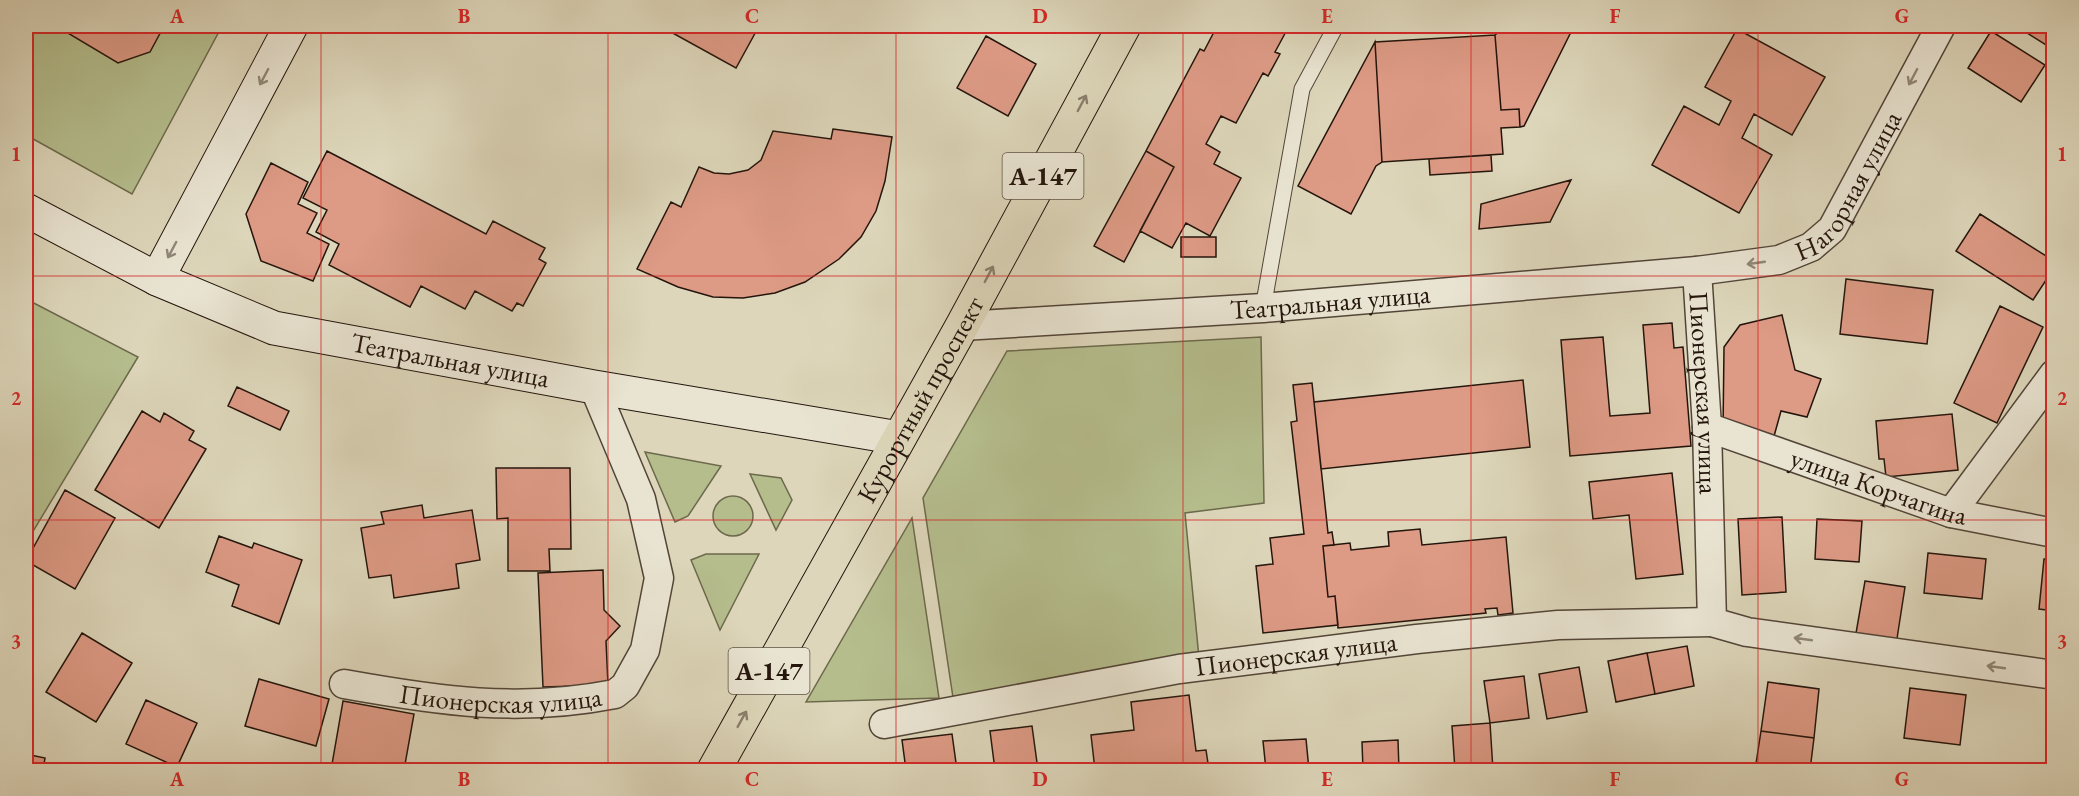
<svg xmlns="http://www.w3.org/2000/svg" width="2079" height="796" viewBox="0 0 2079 796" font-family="'EB Garamond',serif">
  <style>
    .green { fill: #b5bd8d; stroke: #6c694c; stroke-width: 1.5 }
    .building { fill: #dd9a85; stroke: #24150c; stroke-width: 1.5 }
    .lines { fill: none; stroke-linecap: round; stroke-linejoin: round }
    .lane-casing { stroke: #524538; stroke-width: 17 }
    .street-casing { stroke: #524538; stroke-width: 31 }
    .secondary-casing { stroke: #24150c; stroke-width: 35 }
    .primary-casing { stroke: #24150c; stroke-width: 35 }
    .lane { stroke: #e9e4d2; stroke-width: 15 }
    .street { stroke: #e9e4d2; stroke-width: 28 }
    .secondary { stroke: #e9e4d2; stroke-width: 33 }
    .primary { stroke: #ddd6ba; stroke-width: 33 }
    .oneway { stroke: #908779 }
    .oneway2 { stroke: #8a7f6c }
    .grid { fill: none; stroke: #d62828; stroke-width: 1.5; stroke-opacity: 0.55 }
    .labels { text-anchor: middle; stroke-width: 4.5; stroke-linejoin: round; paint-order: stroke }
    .shield { fill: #e9e4d2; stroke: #5f5347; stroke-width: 1.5 }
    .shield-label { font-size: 26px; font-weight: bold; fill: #24150c }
    .street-label { font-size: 27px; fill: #24150c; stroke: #e9e4d2 }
    .neatline { fill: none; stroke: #d62828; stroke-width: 2 }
    .grid-label { font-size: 20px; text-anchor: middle; font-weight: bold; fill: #d62828 }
  </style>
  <rect width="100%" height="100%" fill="#ddd6ba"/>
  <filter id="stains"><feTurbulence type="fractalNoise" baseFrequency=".00333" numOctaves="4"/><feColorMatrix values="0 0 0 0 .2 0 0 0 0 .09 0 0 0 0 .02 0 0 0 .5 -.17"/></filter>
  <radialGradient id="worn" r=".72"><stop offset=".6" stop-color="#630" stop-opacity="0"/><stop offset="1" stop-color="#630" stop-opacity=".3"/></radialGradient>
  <path class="green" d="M26 26H222L132 194 26 135Z
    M26 299 138 357 26 543Z
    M1261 337 1264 503 1185 513 1199 658 954 704 923 498 1007 351Z
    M645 452 721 466 688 516 675 522Z
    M750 474 781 478 792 500 776 530Z
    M713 516a20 20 0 1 1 40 0a20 20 0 1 1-40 0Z
    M912 518 939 698 806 702Z
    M706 554H759L720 630 691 560Z"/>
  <path class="building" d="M56 26H164L150 52 118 63Z
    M660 26H759L736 68Z
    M1213 26H1289L1275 52 1280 54 1268 76 1263 73 1236 123 1221 116 1206 144 1220 152 1214 164 1241 178 1210 236 1186 223 1172 248 1140 231 1174 167 1146 151 1200 49 1204 51 1215 30 1212 29Z
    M1506 26H1574L1524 126 1520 127 1519 109 1501 110 1495 35Z
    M2016 26H2054V50Z
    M1737 29 1825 77 1792 135 1754 114 1742 138 1772 155 1739 213 1652 165 1684 106 1719 125 1731 101 1705 87Z
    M1991 31 2045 65 2021 102 1968 68Z
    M1495 35 1501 110 1519 109 1520 127 1501 128 1503 154 1382 162 1375 42Z
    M986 36 1036 64 1008 116 957 88Z
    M1375 42 1382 162 1376 166 1351 214 1298 186Z
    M833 129 892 137 885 181 876 211 861 237 839 259 805 282 775 293 743 298 713 297 678 287 637 269 671 202 681 207 699 167 714 173 729 174 748 170 761 160 773 131 831 139Z
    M327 151 486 234 493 221 545 248 539 259 546 263 523 306 517 303 512 311 475 291 465 309 421 286 410 307 329 265 339 244 316 232 327 210 303 198Z
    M1146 151 1174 167 1124 262 1094 246Z
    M1491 155 1492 171 1430 175 1429 159Z
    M271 163 308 182 298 204 317 213 307 233 329 244 313 281 261 261 246 214Z
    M1571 180 1550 222 1479 229 1481 204Z
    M1980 214 2054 261V268L2033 300 1956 251Z
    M1181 237H1216V257H1181Z
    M1846 279 1933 290 1927 344 1840 334Z
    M2000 306 2043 327 1997 423 1954 403Z
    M1782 315 1795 370 1821 379 1807 417 1781 411 1771 447 1723 431 1724 347 1740 325Z
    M1672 323 1674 348 1683 347 1691 446 1570 456 1561 340 1603 337 1610 416 1650 413 1643 325Z
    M1523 380 1530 447 1321 469 1314 402Z
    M1312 383 1328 533 1332 532 1334 545 1323 546 1328 597 1335 596 1338 625 1263 633 1256 566 1273 564 1270 538 1304 534 1291 422 1297 421 1293 385Z
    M237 387 289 411 280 430 228 406Z
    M142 411 160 422 164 413 194 431 189 440 206 449 159 528 95 490Z
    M1952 414 1958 470 1886 477 1884 459H1879L1876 421Z
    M496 468H570L571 549H549L550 571H508V518L497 519Z
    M1672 473 1683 574 1636 579 1629 515 1593 519 1589 482Z
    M65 490 115 518 75 589 26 561Z
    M422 505 424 518 472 510 480 560 456 564 459 588 394 598 391 575 369 578 361 528 384 524 381 512Z
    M1782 517 1786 592 1742 595 1738 519Z
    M1817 519 1862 521 1859 562 1815 559Z
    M1420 529 1422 545 1506 537 1513 613 1498 615 1497 608 1485 609 1486 613 1338 628 1335 596 1328 597 1323 546 1350 543 1351 550 1389 546 1388 532Z
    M219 536 252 548 254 543 302 560 279 624 232 606 239 585 206 572Z
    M1928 553 1986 559 1982 599 1924 593Z
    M2044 559 2054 560V611L2039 609Z
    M603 570 604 610 620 626 606 641 608 685 543 687 538 573Z
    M1865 581 1905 587 1896 645 1855 639Z
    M82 633 132 663 96 722 46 692Z
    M1687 646 1694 686 1655 694 1647 653Z
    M1647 653 1655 694 1616 702 1608 661Z
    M1579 667 1587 712 1547 719 1539 674Z
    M1524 676 1529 718 1490 723 1484 681Z
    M259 679 329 699 316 746 245 726Z
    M1768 682 1819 689 1814 738 1761 731Z
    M1910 688 1966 695 1960 745 1904 738Z
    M1189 695 1196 751 1206 750 1209 770H1095L1091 735 1134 730 1131 702Z
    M146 700 197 723 177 767 126 744Z
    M343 701 414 714 404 770H331Z
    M1490 723 1493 770H1455L1452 726Z
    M1032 726 1038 770H995L990 731Z
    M1761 731 1814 738 1810 770H1755Z
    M952 734 957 770H906L902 740Z
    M1306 739 1309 770H1266L1263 741Z
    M1398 740 1399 770H1363L1362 742Z
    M26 754 45 758 43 770H26Z"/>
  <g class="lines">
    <defs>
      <path id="lane" d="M1263 308 1302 89 1336 26"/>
      <g id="street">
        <path id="s1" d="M1697 271 1707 427 1712 622 1747 632 2054 675"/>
        <path id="s2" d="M962 326 1263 308 1697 271 1779 260 1811 247 1832 229 1941 26"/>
        <path id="s3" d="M1707 427 1951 513 2054 533"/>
        <path d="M1951 513 2054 374"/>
        <path id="s4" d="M344 684C439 701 518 713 615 694L625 686 645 650 659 578 641 499 594 387"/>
        <path id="s5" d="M884 724 1179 669 1417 639 1558 625 1712 622"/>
      </g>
      <g id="secondary">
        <path id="s6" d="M26 210 157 279 274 328 594 387 899 438"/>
        <path d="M157 279 291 26"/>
      </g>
      <g id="primary">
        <path id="s7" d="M714 770 962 326 1124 26"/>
      </g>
    </defs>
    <use href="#lane" class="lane-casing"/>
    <use href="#street" class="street-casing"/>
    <use href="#secondary" class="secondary-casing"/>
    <use href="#primary" class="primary-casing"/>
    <use href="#lane" class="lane"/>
    <use href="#street" class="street"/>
    <use href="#secondary" class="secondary"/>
    <use href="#primary" class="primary"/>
  </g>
  <defs><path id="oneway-shaft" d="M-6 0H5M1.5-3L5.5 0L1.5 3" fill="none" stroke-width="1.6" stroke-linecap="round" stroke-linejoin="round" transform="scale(1.5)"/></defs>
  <g class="oneway">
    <use href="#oneway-shaft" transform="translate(264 77) rotate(118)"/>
    <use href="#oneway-shaft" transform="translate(1913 77) rotate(118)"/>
    <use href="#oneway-shaft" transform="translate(172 250) rotate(118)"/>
    <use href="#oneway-shaft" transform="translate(1756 263) rotate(172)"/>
    <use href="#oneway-shaft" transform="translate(1803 639) rotate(-172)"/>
    <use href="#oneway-shaft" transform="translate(1996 667) rotate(-172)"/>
  </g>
  <g class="oneway2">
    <use href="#oneway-shaft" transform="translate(1082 103) rotate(-62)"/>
    <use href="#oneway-shaft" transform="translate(989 274) rotate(-62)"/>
    <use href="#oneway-shaft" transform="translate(742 719) rotate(-61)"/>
  </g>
  <path class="grid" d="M321 26V770M608 26V770M896 26V770M1183 26V770M1471 26V770M1758 26V770M26 276H2054M26 520H2054"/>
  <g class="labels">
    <g class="shield">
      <rect x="1002.5" y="153" width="81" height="46" rx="4.5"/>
      <rect x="728.5" y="648" width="81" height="46" rx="4.5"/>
    </g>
    <g class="shield-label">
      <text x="1043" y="185">А-147</text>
      <text x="769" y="680">А-147</text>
    </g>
    <g class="street-label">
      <text dy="9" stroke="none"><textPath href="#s2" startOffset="926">Нагорная улица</textPath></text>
      <text dy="9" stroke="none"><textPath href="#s2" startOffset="369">Театральная улица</textPath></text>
      <text dy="9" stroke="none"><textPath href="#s6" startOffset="454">Театральная улица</textPath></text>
      <text dy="9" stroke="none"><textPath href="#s1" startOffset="122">Пионерская улица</textPath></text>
      <text dy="9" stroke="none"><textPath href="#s7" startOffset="424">Курортный проспект</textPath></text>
      <text dy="9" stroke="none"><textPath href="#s3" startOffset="182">улица Корчагина</textPath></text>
      <text dy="9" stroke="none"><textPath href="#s5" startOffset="418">Пионерская улица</textPath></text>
      <text dy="9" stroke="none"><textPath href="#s4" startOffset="158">Пионерская улица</textPath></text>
    </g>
  </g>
  <rect width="2079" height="796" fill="none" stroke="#ddd6ba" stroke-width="66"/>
  <rect x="33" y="33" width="2013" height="730" class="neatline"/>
  <g class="grid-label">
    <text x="177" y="23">A</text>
    <text x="464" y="23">B</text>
    <text x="752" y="23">C</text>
    <text x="1040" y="23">D</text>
    <text x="1327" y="23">E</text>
    <text x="1615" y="23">F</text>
    <text x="1902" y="23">G</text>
    <text x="16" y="161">1</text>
    <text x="2062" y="161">1</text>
    <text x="16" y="405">2</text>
    <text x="2062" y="405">2</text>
    <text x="16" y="648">3</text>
    <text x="2062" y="648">3</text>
    <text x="177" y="786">A</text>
    <text x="464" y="786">B</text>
    <text x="752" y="786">C</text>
    <text x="1040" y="786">D</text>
    <text x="1327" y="786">E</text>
    <text x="1615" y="786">F</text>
    <text x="1902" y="786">G</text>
  </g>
  <rect width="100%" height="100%" filter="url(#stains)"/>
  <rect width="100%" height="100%" fill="url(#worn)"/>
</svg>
